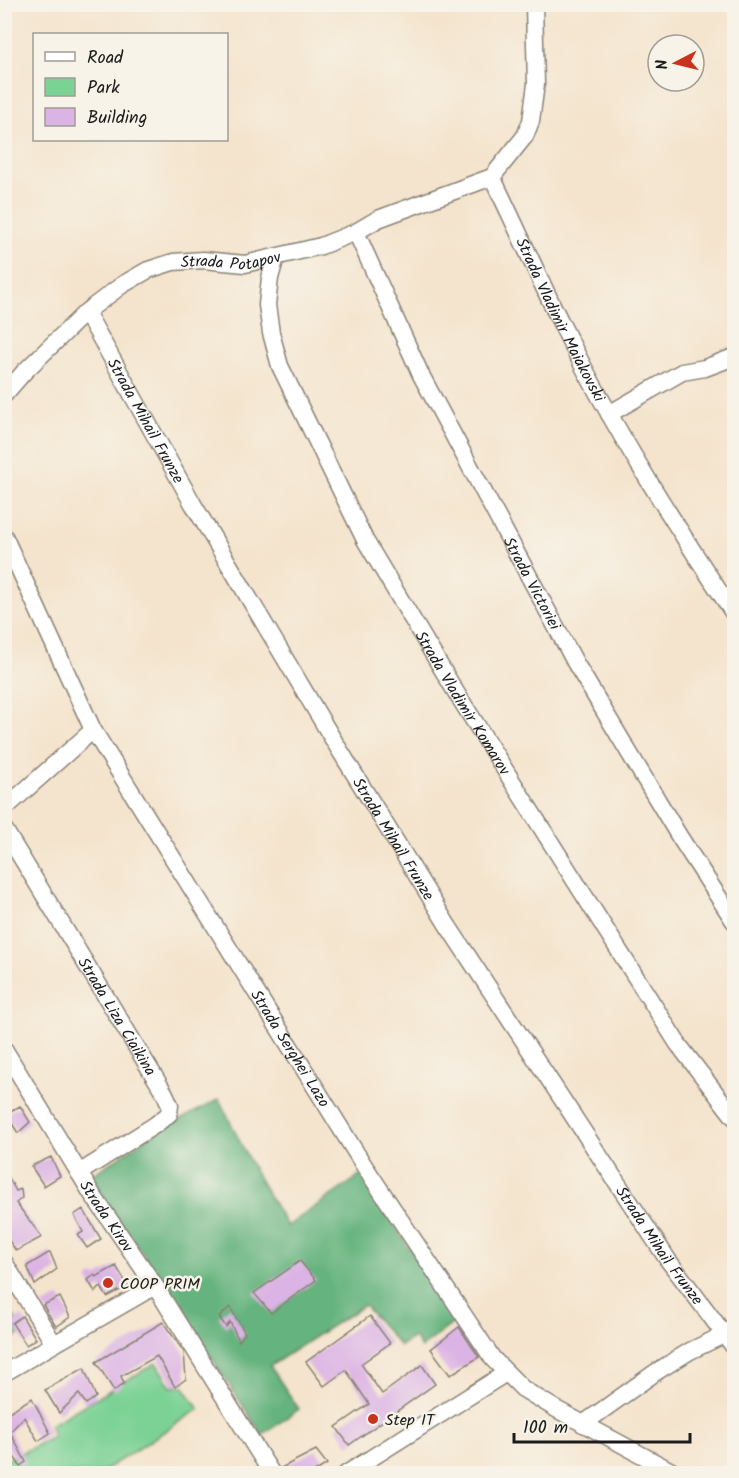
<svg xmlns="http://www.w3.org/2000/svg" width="739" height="1478" viewBox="0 0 739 1478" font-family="Kalam,sans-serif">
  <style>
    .green { fill: #7cd195; stroke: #4c7658; stroke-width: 1.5 }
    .forest { fill: #65b37e; stroke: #40684d; stroke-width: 1.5 }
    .building { fill: #dbb3e4 }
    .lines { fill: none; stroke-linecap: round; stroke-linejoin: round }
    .minor-casing { stroke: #888074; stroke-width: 19 }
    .minor { stroke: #fff; stroke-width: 16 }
    .poi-dot { fill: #c8321e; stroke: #f7f3e8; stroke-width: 2 }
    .labels { text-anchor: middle; stroke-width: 5; stroke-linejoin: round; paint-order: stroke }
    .street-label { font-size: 16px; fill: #1c1c1c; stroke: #f7f3e8 }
    .poi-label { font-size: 16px; fill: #1c1c1c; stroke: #f7f3e8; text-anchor: start }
  </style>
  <rect width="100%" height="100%" fill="#f7f3e8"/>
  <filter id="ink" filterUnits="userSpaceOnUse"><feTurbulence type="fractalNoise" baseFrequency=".0167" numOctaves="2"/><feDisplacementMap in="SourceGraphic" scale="12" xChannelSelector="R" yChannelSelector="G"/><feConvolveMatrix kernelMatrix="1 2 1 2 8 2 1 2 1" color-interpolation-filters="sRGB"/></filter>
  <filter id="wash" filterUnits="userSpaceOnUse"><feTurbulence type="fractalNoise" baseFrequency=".008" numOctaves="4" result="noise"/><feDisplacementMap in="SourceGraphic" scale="24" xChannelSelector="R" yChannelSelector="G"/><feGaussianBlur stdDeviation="1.35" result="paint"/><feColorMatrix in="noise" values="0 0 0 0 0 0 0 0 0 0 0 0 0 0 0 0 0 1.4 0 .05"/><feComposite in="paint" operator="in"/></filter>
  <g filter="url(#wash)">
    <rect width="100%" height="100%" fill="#f4e4cd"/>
    <path class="green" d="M4 1300 16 1320 12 1323 19 1335 5 1344Z
      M156 1363 171 1387 183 1386 199 1409 100 1473H73L72 1472 69 1474H5V1461L53 1437 50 1425Z"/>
    <path class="forest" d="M219 1099 256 1174 287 1226 361 1175 457 1320 421 1348 414 1337 400 1346 364 1305 270 1366 299 1409 262 1435 148 1261 89 1177 150 1136Z"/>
    <g id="blocks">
      <path class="building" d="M20 1106 30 1122 18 1133 6 1114Z
        M51 1157 60 1176 44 1186 31 1166Z
        M4 1169 16 1191 21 1189 22 1198 16 1203 42 1237 16 1251 4 1233Z
        M83 1209 101 1239 87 1248 78 1235 83 1232 74 1215Z
        M50 1252 57 1269 35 1285 27 1266Z
        M300 1261 316 1280 271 1313 254 1293Z
        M116 1266 128 1286 107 1297 101 1287 95 1292 88 1280 94 1275 96 1277Z
        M60 1297 70 1317 56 1327 43 1305Z
        M230 1307 245 1333 239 1341 230 1322 226 1327 219 1317Z
        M22 1316 36 1339 26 1345 12 1323Z
        M370 1316 390 1343 361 1364 382 1394 422 1365 435 1384 349 1445 336 1427 369 1404 346 1370 324 1386 306 1362Z
        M163 1322 184 1352 186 1379 175 1387 157 1356 121 1376 124 1383 114 1391 96 1362Z
        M459 1327 479 1357 450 1375 431 1349Z
        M84 1368 96 1397 86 1404 79 1394 59 1413 45 1390Z
        M32 1398 50 1433 38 1441 24 1417 10 1432 26 1462 20 1466 4 1441V1415Z
        M316 1450 327 1464 313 1473H282L281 1468Z"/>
    </g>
  </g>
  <g filter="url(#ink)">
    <use href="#blocks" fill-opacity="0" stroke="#888074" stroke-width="1.5"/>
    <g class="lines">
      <defs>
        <g id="minor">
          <path id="s1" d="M492 177C518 229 540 282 566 333 615 431 674 523 734 614"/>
          <path id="s2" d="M356 232 421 375 576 664 679 836 734 921"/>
          <path id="s3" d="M276 257 270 278 267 305 271 333 280 366 365 540 457 694 678 1044 734 1117"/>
          <path id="s4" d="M86 312 193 504 334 741 448 926 668 1260 734 1347"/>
          <path id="s5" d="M4 395 24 372 86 312 122 285 148 270 173 262 203 260 245 264 321 246 356 232 378 219 492 177 525 136 531 121 536 84 534 4"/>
          <path d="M609 414 682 372 705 368 734 357"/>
          <path id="s6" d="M4 536 93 730 363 1164 493 1359 523 1389 556 1409 677 1474"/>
          <path d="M4 809 93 730"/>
          <path id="s7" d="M4 829 165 1094 170 1105 169 1114 155 1125 79 1173"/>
          <path id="s8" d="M4 1049 92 1194 155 1286 272 1474"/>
          <path d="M4 1262 54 1344"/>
          <path d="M4 1373 155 1286"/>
          <path d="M583 1424 656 1372 690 1351 734 1330"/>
          <path d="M346 1474 506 1373"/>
        </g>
      </defs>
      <use href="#minor" class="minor-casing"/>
      <use href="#minor" class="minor"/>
    </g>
  </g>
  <g class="poi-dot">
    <circle cx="108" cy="1283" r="6"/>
    <circle cx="373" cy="1419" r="6"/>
  </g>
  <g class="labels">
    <g class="street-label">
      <text dy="6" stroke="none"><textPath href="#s5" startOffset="276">Strada Potapov</textPath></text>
      <text dy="6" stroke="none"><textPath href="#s1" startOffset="158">Strada Vladimir Maiakovski</textPath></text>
      <text dy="6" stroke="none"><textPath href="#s4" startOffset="124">Strada Mihail Frunze</textPath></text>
      <text dy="6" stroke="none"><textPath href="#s2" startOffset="393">Strada Victoriei</textPath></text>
      <text dy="6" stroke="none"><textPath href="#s3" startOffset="495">Strada Vladimir Komarov</textPath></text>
      <text dy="6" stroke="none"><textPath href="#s4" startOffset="610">Strada Mihail Frunze</textPath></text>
      <text dy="6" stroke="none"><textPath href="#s7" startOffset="219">Strada Liza Ciaikina</textPath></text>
      <text dy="6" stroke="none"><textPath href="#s6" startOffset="588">Strada Serghei Lazo</textPath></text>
      <text dy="6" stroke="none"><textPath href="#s8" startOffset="196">Strada Kirov</textPath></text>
      <text dy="6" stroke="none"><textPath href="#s4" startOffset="1096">Strada Mihail Frunze</textPath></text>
    </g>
    <g class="poi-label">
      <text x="120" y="1289">COOP PRIM</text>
      <text x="385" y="1425">Step IT</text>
    </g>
  </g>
  <rect width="739" height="1478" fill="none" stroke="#f7f3e8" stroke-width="24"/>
  <rect x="33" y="33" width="195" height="108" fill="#f7f3e8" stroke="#9f9d96" stroke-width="1.5"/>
  <rect x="45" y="52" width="30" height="9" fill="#ffffff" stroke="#9f9d96" stroke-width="1.5"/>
  <text x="87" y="63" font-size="18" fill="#1c1c1c">Road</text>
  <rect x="45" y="78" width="30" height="18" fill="#7cd195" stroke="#9f9d96" stroke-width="1.5"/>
  <text x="87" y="93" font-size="18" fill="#1c1c1c">Park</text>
  <rect x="45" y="108" width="30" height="18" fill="#dbb3e4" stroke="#9f9d96" stroke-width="1.5"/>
  <text x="87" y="123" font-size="18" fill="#1c1c1c">Building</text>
  <g transform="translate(676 63) rotate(263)"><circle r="28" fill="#f7f3e8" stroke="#9f9d96" stroke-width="1.5"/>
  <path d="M0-4.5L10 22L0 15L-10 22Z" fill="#c8321e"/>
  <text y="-9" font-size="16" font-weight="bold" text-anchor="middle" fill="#1c1c1c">N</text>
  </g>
  <path d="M514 1433v9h176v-9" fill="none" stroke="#1c1c1c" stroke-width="3"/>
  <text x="523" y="1433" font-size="18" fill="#1c1c1c" stroke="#f7f3e8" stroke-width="4.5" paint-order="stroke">100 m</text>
</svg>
